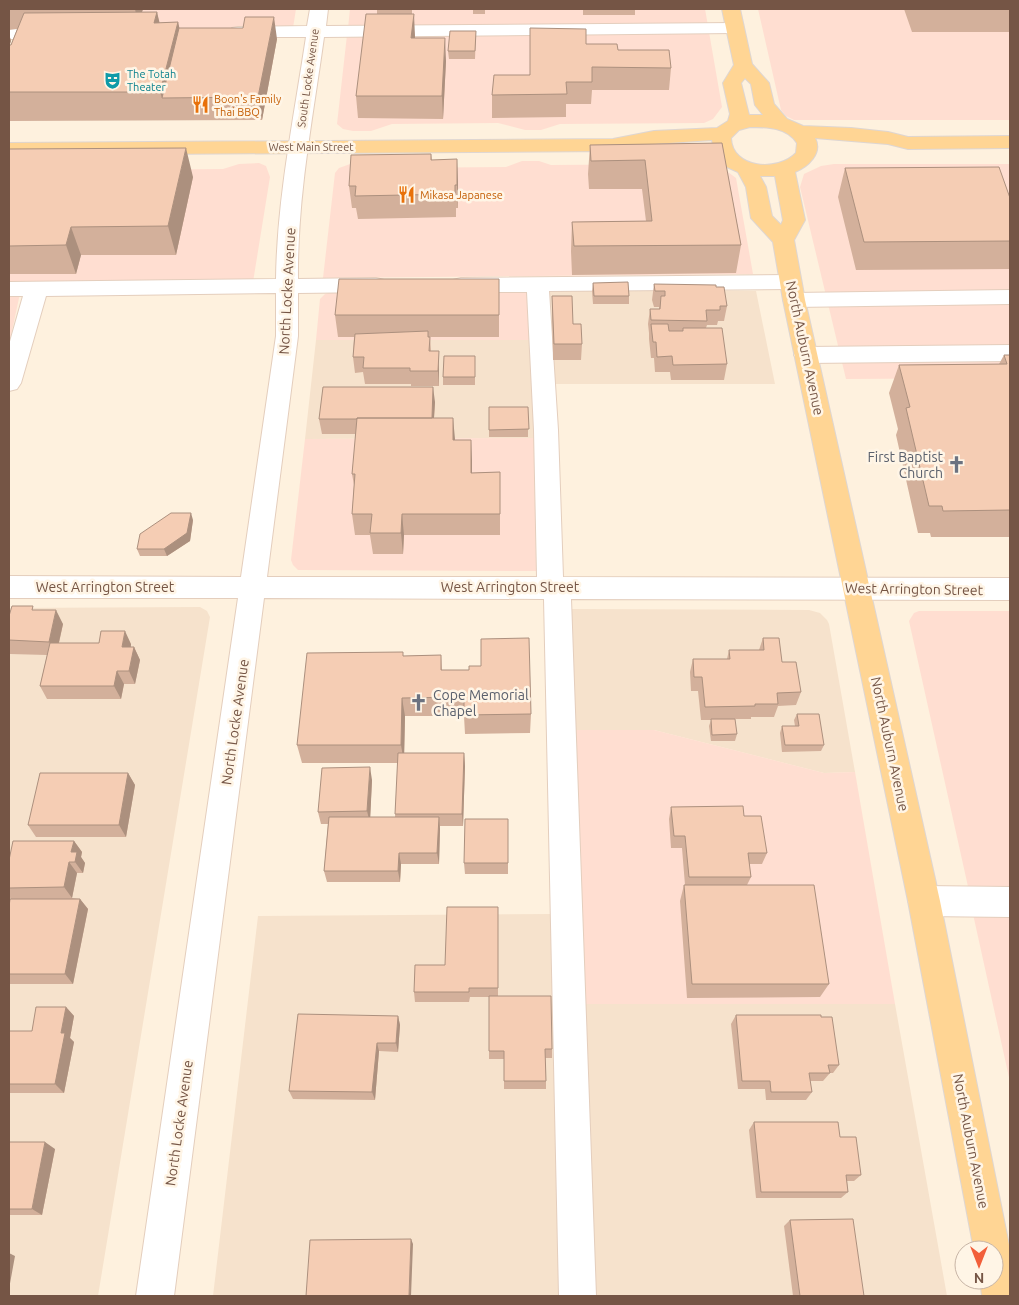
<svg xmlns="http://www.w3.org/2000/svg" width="1019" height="1305" viewBox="0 0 1019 1305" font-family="Ubuntu,sans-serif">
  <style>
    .residential { fill: #f6e2cc }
    .commercial { fill: #ffded1 }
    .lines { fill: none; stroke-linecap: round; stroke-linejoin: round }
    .minor-casing { stroke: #e4cebd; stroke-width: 2 }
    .major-casing { stroke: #ded6d2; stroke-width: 2 }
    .minor { fill: #fff; fill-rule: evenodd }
    .major { fill: #ffd594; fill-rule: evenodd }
    .wall { fill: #d3b09b }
    .shaded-wall { fill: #ac907e }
    .building { fill: #f5cdb4; stroke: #ac907e }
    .labels { text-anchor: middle; stroke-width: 5; stroke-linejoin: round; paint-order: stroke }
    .far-culture-label { font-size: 11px; fill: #0d838f; stroke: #fff5e6; text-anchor: start }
    .far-street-label { font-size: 11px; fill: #755545; stroke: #fff5e6 }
    .far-food-label { font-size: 11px; fill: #c56008; stroke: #fff5e6; text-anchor: start }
    .street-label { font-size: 14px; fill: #755545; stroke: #fff5e6 }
    .worship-label { font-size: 14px; fill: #5b616d; stroke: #fff5e6; text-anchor: end }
  </style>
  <rect width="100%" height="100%" fill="#fef1de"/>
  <path class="residential" d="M546 291H756L775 384H556L549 362Z
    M316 340H531L534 438 305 439Z
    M200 607 207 611 210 617 98 1296H9V608Z
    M569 609 809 610 820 613 827 620 829 624 855 772 824 773 654 730H573Z
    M551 914 559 1296H213L258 916Z
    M582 1004H895L947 1296H592Z"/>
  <path class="commercial" d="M9 9H296L293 28 9 31Z
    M350 9H705L708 26 348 28Z
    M758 9H1010V120H794L786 116 781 110Z
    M709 32 722 107 713 119 704 123 560 124 541 130H525L498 123 392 124 371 131H353L343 129 337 124 347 35Z
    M522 161H539L551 165 691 164 724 169 736 178 753 274 323 278 335 173 339 168 353 163 385 168 506 167Z
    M259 163 266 166 270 177 253 282 9 284V171L223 169 239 164Z
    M834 164H1010V378L846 379 800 187 804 174 821 166Z
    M530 291 531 340H316L320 299 325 294 332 292Z
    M20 294 19 298 9 345V295Z
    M534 438 536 571 303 570H298L293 565 291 560 305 439Z
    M919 611H1010V892L969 891 909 621 914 613Z
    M573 730H654L824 773 855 772 895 1004H582Z
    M973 914 1010 915V1082Z"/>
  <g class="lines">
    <defs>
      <path id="minor" d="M310 9H328L326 26 735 23 741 24 744 28 741 32 735 33 324 37C313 117 297 198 298 279L376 278 384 280 387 285 384 290 376 292 298 293V336L267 577H537L534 430 527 292H461L453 290 450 285 453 280 461 278 790 275 798 277 801 282 798 287 790 289 549 291 558 430 563 577 1010 578V600L571 599 596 1296H559L544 599 264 598 174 1296H136L238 598H9V576L241 577 276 336V293L46 296 21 383 17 389 9 391V345L23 296H9V282L276 279C277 198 294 117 306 37H238L232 36 229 32 232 28 238 27 307 26Z
        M9 29H52L58 30 61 34 58 38 52 39H9Z
        M1010 290V304L794 307 786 305 783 300 786 295 794 293Z
        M1010 345V361L806 363 798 361 794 355 798 349 806 347Z
        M924 886 1010 887V917L924 916 913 911 908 901 913 891Z"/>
      <path id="major" d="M722 9H740L752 64 769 83 774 104 787 119 803 126 851 128 888 132 908 137 1010 136V148L908 149 888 144 815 138C823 153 808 167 795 172L805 220 794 240 805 300 940 901 1010 1250V1296H982L980 1280H994V1250H974L908 901 783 300 773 242 751 218 746 187 738 172 727 167 720 161 714 151 712 140 640 145 636 146 637 148 634 152 627 154 613 151 9 155V143L613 139 654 131 717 128 728 121 730 114 723 83 734 65ZM745 78 751 84 755 105 763 115H749L741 83ZM750 127C767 127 787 127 797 143L796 153C778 172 732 169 731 138L739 130ZM760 176H775L783 220 781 225 772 216 766 187Z"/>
    </defs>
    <use href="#minor" class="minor-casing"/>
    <use href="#major" class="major-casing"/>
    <use href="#minor" class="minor"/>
    <use href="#major" class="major"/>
  </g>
  <path class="wall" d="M9 9H143L142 12H157L159 23 178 22 179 28 277 39 262 120 9 121V34L11 41 9 45H11L17 29 9 30Z
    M377 9H412V14L415 38 446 61 443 119 358 118 356 96 377 14Z
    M473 9H485V14H473Z
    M583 9H635V15H583Z
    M777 9H1010V32H912L904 9Z
    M476 31 475 59H449L448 51Z
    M586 44 618 50 671 68 669 90H592L591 104H566V117L492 118V95Z
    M722 143 741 245 736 273 572 275 571 251 572 222 646 221 642 189H589L588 174 590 145Z
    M9 149 193 177 176 255H81L76 274H9Z
    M431 154 432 160 458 182V208H456V217L358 219 356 208H352L349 186Z
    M845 168 1010 198V269L856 270 838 197Z
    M499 279V337H430L431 351 439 367V386H411V384H365L363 372 355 373 353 357 354 337H338L335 315Z
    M593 283 629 296V304H593L592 291Z
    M654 284 716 287 727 306 724 321H718L717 325H707L706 328 727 364 724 380H671L670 372H655L654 358H651L649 339V333L648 324 650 309H659V307H654L652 300Z
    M552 296 582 344 581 360H553L552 311Z
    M1004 355H1010V537H931L930 533H918L896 435 898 429 889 393 899 365 999 364Z
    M475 364V385H443V377Z
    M435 402 434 418 455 440 472 461V473L500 472V535H404L403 554H373L370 535H355L352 514 354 485 352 474 356 434H322L319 419Z
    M489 407H528V437H489Z
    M193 520 190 541 167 556H140L137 549Z
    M35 610 63 624 59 643 131 644V647H134L140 660 135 684H124L121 699H47L40 686 47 655 10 654 9 651V616Z
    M763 638 782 662 801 692 796 705 778 706 774 717H751V719H716L737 734 735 741H711L709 726 711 720H701L698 691H691L690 672 693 659H727L729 650H759Z
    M441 655 442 670 531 714 530 733 465 734 464 716H405L404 753H464L465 766 463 826H440L439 864H401L400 882H327L324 871 328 824H321L318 812 372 780 370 817H395L398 763H302L297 745 403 656Z
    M797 714 824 745 821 751 782 752 780 733 782 726H795L794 720Z
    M128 773 135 785 126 837H36L28 825Z
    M671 807 744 816 767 853 762 864H749L751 877 747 885 829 984 820 997 687 998 680 901 684 885H685L682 848H671L669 819Z
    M508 819V874H465L464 863Z
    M74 841 82 852 81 857 85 863 83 873H77L72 898 80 899 88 909 73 984H9V907L11 899 9 896V860Z
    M498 907V996L552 1049V1058H545L546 1081V1089H504V1059H489V997H470L469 1002H415L414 992 445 965Z
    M66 1007 74 1016 70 1038 74 1042 64 1093H9V1031H32Z
    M736 1015 821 1017 839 1065 833 1073H830L823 1081H810L812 1092 806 1100H766L765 1089H738L731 1024Z
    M398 1016 400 1025 398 1052 379 1051 375 1100 293 1099 289 1091Z
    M754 1122 840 1137 861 1175 854 1181H847L848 1192 841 1198H756L749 1130Z
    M9 1142 55 1149 42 1215H9Z
    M790 1220 864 1296H793L784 1226Z"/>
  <path class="shaded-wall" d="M135 9H143L138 24Z
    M157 12 164 41 154 23Z
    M414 14 415 37 413 61 411 38Z
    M274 17 277 39 262 120 258 97Z
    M178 22 185 51 162 98 160 92Z
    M9 34 11 41 9 47Z
    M445 38 446 61 443 119 442 96Z
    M186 148 193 177 176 255 168 226Z
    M457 159 458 182V208L457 185Z
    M71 227 81 255 76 274 66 245Z
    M439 351V386L438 371Z
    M433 387 435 402 433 433 432 418Z
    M453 418 455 439 454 461 453 440Z
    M471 440 472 461V494L471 473Z
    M191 513 193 520 190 541 167 556 164 549Z
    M402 514 404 535 403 554 401 533Z
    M56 610 63 624 56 655 49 642Z
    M125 631 131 644 129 660 122 647Z
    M134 647 140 660 135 684 129 671Z
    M117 671 124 684 121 699 114 686Z
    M402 698 405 716 404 763 401 745Z
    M464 753 465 766 463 826 462 814Z
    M370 767 372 780 370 823 367 811Z
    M128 773 135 785 126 837 119 825Z
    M439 817 440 829 439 864 437 853Z
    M74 841 82 852 81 857 85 863 83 873 75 862 71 852Z
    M399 853 401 864 400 882 398 871Z
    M69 862 77 873 72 898 64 887Z
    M80 899 88 909 73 984 65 974Z
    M66 1007 74 1016 70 1038 74 1042 64 1093 55 1084 61 1033Z
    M398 1016 400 1025 398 1052 396 1043Z
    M377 1043 379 1051 375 1100 372 1092Z
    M45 1142 55 1149 42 1215 32 1209Z
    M411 1239 413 1244 411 1296H409Z
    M9 1253 15 1256 9 1289Z"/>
  <path class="building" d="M157 12 154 23 178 22 160 92H9V45H11L24 13Z
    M366 14H414L411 38H445L442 96H356Z
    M245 17H274L258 97 162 98 179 28H243Z
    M530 28 586 29V44H617L618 50H669L671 68 592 67V82H566L567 94 492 95 494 75H530Z
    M450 31H476L475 51H448Z
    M722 143 741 245 574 246 572 222 652 221 645 160 591 161 590 145Z
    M186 148 168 226 71 227 66 245 9 246V149Z
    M431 154V160L457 159V185H455V194L355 196 356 186H349L351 155Z
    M999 167 1010 198V241L864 242 845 168Z
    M339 279H499V315H335Z
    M628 282 629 296H594L593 283Z
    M654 284 716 285V287H724L727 306H720V310H706L707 321 651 320 650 309H660L661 296H665V291H655Z
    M552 296H572L573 324H581L582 344H554Z
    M651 324H668L669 331H683V328H722L727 364 673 365 672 356 657 357 656 342H653Z
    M428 331V337H430L429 351H439L438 371H410V368H363L364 357H353L355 334Z
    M1004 355H1010V510L943 511 942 506H929L906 408 910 407 899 365 1007 364Z
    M444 356H475V377H443Z
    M323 387H433L432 418H357V419H319Z
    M489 407H528L529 429 489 430Z
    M357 418H453V440H471V473L500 472V514H402L401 533H370L372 514H352L355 474H352Z
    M171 513H191L187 533 164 549H137L140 534Z
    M12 606H33L32 610H56L49 642 9 640V616Z
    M101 631H125L122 647H134L129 671H117L114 686H40L50 643H99Z
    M529 638 531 714 464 715V697L402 698 401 745H297L307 653 403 652V656L441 655V670H469V666H481V639Z
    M763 638H779L782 662H796L801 692 777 693 778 704H755V706L705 707 702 677H694L693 659H730L729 650H764Z
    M797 714H819L824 745H785L782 726H799Z
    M711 719H735L737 734 712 735Z
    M398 753H464L462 814H395Z
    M370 767 367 811 318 812 322 768Z
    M40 773H128L119 825H28Z
    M743 806 744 816H761L767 853H748L751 877H689L685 836H674L671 807Z
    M329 817H439L437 853H399L398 871H324Z
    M465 819H508V863H464Z
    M13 841H74L71 852H77L75 862H69L64 887 9 888V860Z
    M684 885H814L829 984H692Z
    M10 899H80L65 974H9V907Z
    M447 907H498V988H469V992H414L415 965H445Z
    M489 996H551L552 1049H545L546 1081H504V1051H489Z
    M36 1007H66L61 1033H65L55 1084H9V1031H32Z
    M298 1014 398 1016 396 1043H377L372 1092 289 1091Z
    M736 1015H821V1017H832L839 1065H828L830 1073H809L812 1092H771L770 1081H742Z
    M754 1122H838L840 1137H856L861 1175H846L848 1192H761Z
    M9 1142H45L32 1209H9Z
    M853 1219 864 1296H800L790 1220Z
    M411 1239 409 1296H306L310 1240Z"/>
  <defs>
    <symbol id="theatre-bare" viewBox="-9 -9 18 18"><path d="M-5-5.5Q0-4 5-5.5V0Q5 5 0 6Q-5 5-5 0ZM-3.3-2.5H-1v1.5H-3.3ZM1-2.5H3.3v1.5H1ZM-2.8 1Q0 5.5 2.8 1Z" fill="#0f9aa8" stroke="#fff5e6" stroke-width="2.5" paint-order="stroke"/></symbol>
    <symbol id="restaurant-bare" viewBox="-9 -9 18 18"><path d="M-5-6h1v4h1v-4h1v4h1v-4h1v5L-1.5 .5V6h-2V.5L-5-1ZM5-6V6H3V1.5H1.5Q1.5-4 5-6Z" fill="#e8710a" stroke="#fff5e6" stroke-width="2.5" paint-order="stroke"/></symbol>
    <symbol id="church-bare" viewBox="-9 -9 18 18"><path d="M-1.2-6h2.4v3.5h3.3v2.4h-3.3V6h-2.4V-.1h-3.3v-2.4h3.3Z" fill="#6b7280" stroke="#fff5e6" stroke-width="2.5" paint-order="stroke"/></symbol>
  </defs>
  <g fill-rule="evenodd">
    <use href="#theatre-bare" x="100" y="68" width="25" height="25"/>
    <use href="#restaurant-bare" x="188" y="92" width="25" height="25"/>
    <use href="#restaurant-bare" x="394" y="182" width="25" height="25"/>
    <use href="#church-bare" x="944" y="452" width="25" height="25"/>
    <use href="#church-bare" x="406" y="690" width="25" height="25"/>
  </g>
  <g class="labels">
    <g class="far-culture-label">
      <text x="127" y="78">The Totah<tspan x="127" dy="13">Theater</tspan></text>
    </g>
    <g class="far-street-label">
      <text transform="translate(308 78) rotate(-82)" y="4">South Locke Avenue</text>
      <text x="311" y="151">West Main Street</text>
    </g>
    <g class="far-food-label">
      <text x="214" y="103">Boon's Family<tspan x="214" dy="13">Thai BBQ</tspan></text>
      <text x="420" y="199">Mikasa Japanese</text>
    </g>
    <g class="street-label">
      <text transform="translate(287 291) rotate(-87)" y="5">North Locke Avenue</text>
      <text transform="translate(805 348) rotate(78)" y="5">North Auburn Avenue</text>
      <text x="105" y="592">West Arrington Street</text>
      <text x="510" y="592">West Arrington Street</text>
      <text transform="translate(914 589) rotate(1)" y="5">West Arrington Street</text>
      <text transform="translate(235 722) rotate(-82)" y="5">North Locke Avenue</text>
      <text transform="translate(890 744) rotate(78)" y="5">North Auburn Avenue</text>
      <text transform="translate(179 1123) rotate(-82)" y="5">North Locke Avenue</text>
      <text transform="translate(971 1141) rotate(79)" y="5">North Auburn Avenue</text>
    </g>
    <g class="worship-label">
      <text x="943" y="462">First Baptist<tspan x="943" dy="16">Church</tspan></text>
      <text x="433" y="700" text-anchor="start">Cope Memorial<tspan x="433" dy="16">Chapel</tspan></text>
    </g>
  </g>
  <rect width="1019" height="1305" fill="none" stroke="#755545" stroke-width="20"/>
  <g transform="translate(979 1265) rotate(180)"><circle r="24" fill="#fff5e6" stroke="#c8b5a6"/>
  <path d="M0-4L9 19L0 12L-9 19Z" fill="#f25f3a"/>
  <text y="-8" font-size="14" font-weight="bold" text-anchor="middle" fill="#755545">N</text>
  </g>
</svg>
